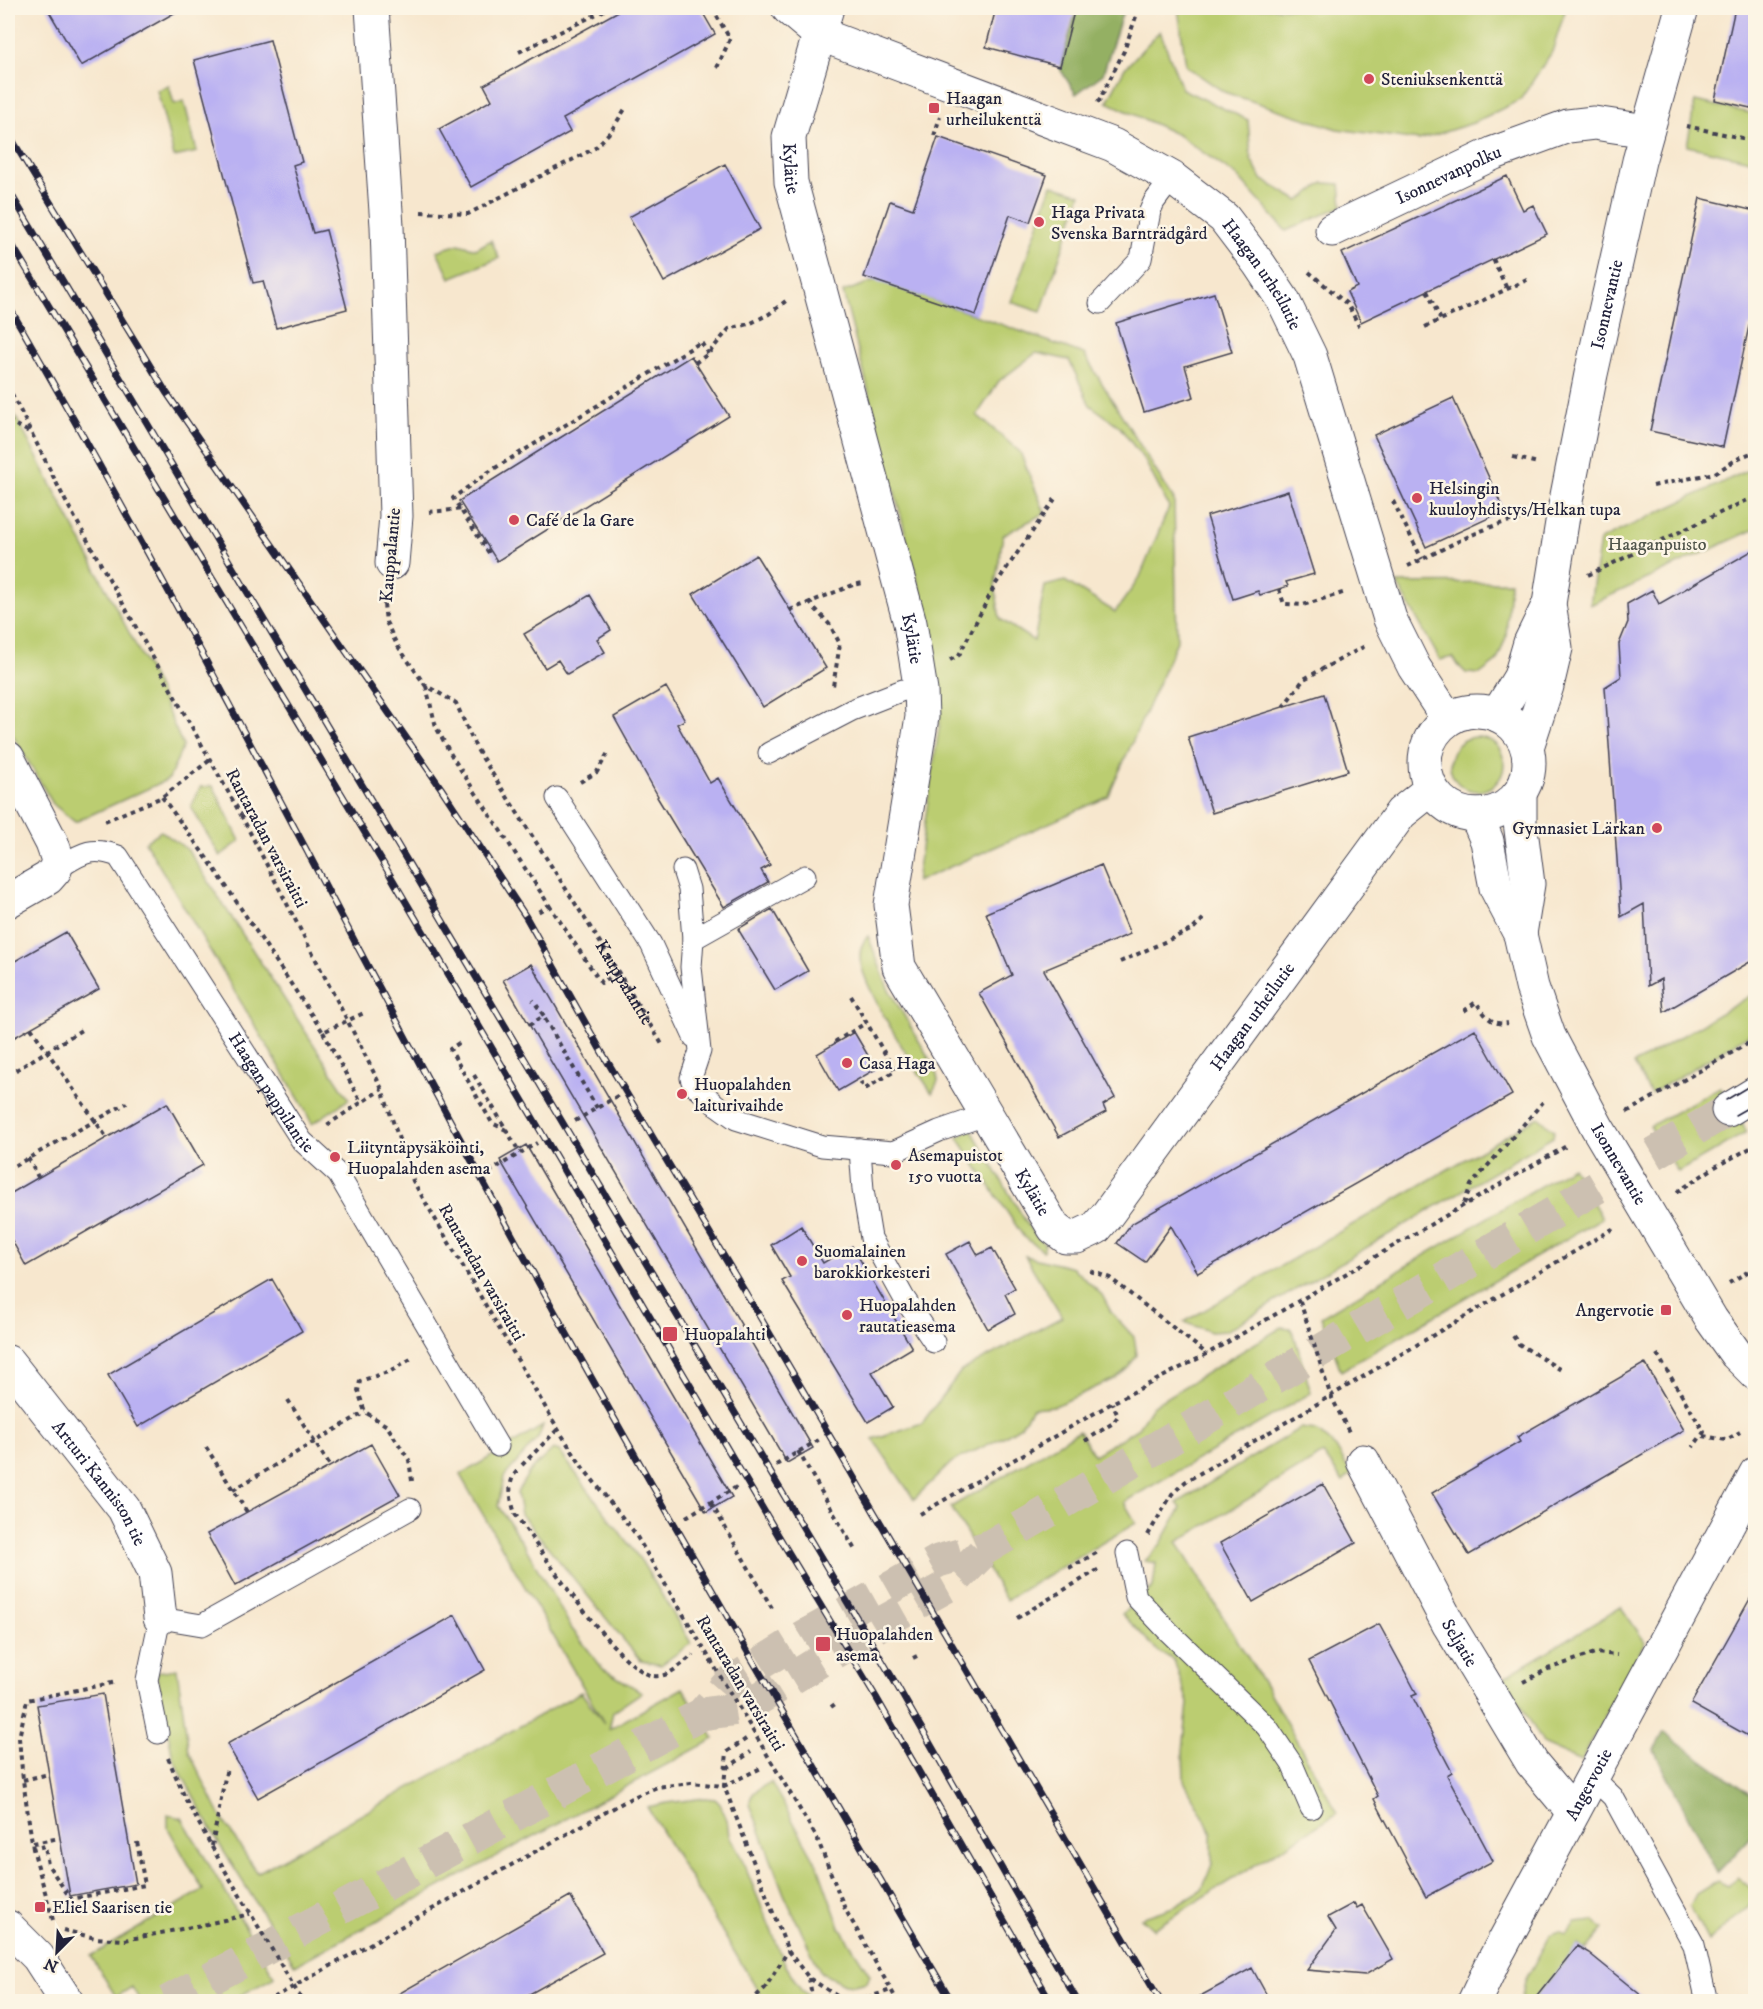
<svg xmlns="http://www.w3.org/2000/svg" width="1763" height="2009" viewBox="0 0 1763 2009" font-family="'IM FELL DW Pica',serif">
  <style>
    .green { fill: #bbcd71; stroke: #6e7856; stroke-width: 1.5; fill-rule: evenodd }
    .forest { fill: #94b063; stroke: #5b694f; stroke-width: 1.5 }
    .building { fill: #bab1f2 }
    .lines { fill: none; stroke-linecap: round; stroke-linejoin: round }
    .minor-tunnel { stroke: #ccc0b1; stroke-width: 33; stroke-dasharray: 33 16; stroke-linecap: butt }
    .service-casing { stroke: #424051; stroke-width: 23 }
    .minor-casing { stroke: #424051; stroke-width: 35 }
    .tertiary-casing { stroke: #424051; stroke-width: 35 }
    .path { stroke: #424051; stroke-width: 4; stroke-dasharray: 4.5 4.5; stroke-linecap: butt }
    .service { stroke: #fff; stroke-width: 21 }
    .minor { stroke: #fff; stroke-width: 33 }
    .tertiary { stroke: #fff; stroke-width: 33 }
    .tram { stroke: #22223b; stroke-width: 1.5 }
    .rail-casing { stroke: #22223b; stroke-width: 7 }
    .rail { stroke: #fcf5e5; stroke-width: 4.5; stroke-dasharray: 14; stroke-linecap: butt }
    .path-bridge { stroke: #424051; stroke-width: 4; stroke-dasharray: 4.5 4.5; stroke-linecap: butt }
    .poi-dot { fill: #d1495b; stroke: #fcf5e5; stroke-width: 2 }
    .labels { text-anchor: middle; stroke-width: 5; stroke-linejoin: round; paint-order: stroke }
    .poi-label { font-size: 18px; fill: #22223b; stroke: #fcf5e5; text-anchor: start }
    .street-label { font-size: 18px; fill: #22223b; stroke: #fcf5e5 }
    .park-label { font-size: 18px; fill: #50554b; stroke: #fcf5e5 }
  </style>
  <rect width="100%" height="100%" fill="#fcf5e5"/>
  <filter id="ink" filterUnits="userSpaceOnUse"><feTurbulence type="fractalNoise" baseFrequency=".0167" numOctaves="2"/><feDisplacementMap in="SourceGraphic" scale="12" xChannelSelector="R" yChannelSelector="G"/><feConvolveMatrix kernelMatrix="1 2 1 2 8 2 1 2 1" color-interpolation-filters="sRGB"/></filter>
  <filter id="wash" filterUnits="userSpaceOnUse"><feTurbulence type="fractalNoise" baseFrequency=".008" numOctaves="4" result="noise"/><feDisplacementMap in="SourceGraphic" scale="24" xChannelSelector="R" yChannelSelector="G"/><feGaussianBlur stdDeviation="1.35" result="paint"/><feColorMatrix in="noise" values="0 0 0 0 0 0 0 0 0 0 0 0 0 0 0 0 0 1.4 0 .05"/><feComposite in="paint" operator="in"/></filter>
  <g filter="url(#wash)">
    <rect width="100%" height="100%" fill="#f7e7ce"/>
    <path class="green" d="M1178 8H1566L1552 52 1520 100 1473 123 1419 140 1337 129 1224 92 1186 66Z
      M1160 31 1182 89 1248 120 1251 159 1261 179 1299 201 1323 183 1340 184 1342 206 1286 231 1238 177 1178 135 1107 102 1125 68Z
      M169 86 174 104 184 101 197 152 174 157 157 90Z
      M1695 101 1755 114V161L1687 146Z
      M1052 185 1081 194 1041 312 1011 302Z
      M491 240 499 258 450 278 437 251 459 244 476 249Z
      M877 280 1084 354 1174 500 1177 641 1108 797 916 882 940 721 928 621 843 292ZM1036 353 1069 360 1090 405 1119 426 1145 461 1169 507 1139 579 1115 612 1065 581 1045 586 1034 641 1000 619 995 585 1003 535 1045 513 1020 452 977 415 999 381Z
      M8 402 154 680 183 746 169 779 75 822 53 804 8 727Z
      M1755 467V529L1590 605 1600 540Z
      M1510 582 1506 637 1497 661 1480 674 1466 673 1458 665 1453 657 1440 660 1397 583Z
      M1450 764a27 27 0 1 1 54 0a27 27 0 1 1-54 0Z
      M213 786 240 841 220 856 191 807 200 787Z
      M161 831 188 850 349 1099 312 1124 302 1104 145 842Z
      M868 936 888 988 936 1070 938 1081 932 1093C915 1068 860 984 860 957 860 948 862 942 868 936Z
      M1755 993V1031L1651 1094 1634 1064Z
      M1720 1087 1747 1132 1678 1172 1650 1126Z
      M1538 1117 1554 1130 1553 1137 1226 1331 1211 1332 1184 1322Z
      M971 1129 1032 1232 1045 1245 1043 1251 1023 1236 958 1138Z
      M1572 1167 1602 1218 1341 1371 1321 1317Z
      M1025 1256 1073 1268 1102 1295 1111 1312 1134 1337 1137 1355 1128 1368 1116 1378 1055 1406 1032 1408 1021 1426 1003 1437 952 1462 914 1499 873 1439 922 1423 961 1371 1062 1317Z
      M1282 1327 1290 1328 1294 1334 1311 1393 1124 1502 1136 1523 1006 1600 951 1507 1079 1431 1094 1455 1137 1429 1152 1406Z
      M543 1426 538 1438 504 1477 498 1506 524 1545 572 1629 603 1669 642 1692 613 1712 609 1729 683 1688 714 1739 295 1965 221 1847 173 1758 156 1672 177 1669 189 1752 221 1817 257 1873 581 1692 604 1723 460 1475Z
      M1300 1428 1316 1430 1336 1448 1351 1474 1343 1482 1323 1454 1177 1542 1266 1687 1338 1813 1153 1929 1141 1918 1176 1906 1202 1890 1212 1864V1833L1184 1781 1183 1751 1188 1703 1174 1660 1159 1652 1122 1614 1153 1587 1156 1563 1145 1561 1160 1545 1181 1508 1177 1503Z
      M553 1449 559 1451 642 1562 691 1643 661 1665 641 1661 521 1514 517 1493 529 1472Z
      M1621 1607 1645 1642 1581 1761 1544 1745 1505 1677Z
      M771 1782 818 1866 840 1928 870 1975 867 1982 854 1985 845 1984 821 1973 784 1894 750 1804C749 1792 761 1788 771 1782Z
      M705 1798 715 1799 720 1804 727 1820 729 1836 741 1857 786 1966 801 1990 816 2001H764L647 1807 667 1803Z
      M168 1815 182 1818 274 1976 271 1979 230 2001H140L132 1987 116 1997 91 1956 203 1890 168 1828Z
      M1737 1877 1753 1890 1751 1905 1708 1941 1690 1906 1696 1894 1717 1881 1727 1886Z
      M1593 1921 1604 1929 1585 1951 1578 1946 1538 1996 1544 2001 1521 2002 1525 1981 1550 1935 1560 1931 1566 1935 1575 1923Z"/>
    <path class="forest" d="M1077 8H1124L1103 74 1076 94 1060 69Z
      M1664 1732 1755 1798V1836L1753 1835 1717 1873 1654 1750Z"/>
    <g id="blocks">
      <path class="building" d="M47 8H183L81 66Z
        M624 8H700L715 34 563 119 570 132 471 187 439 129 492 100 484 85Z
        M996 8H1075L1060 66 986 47Z
        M1735 8H1755V109L1715 100Z
        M270 40 302 162 293 165 313 233 326 230 347 309 276 328 263 281 253 283 194 60Z
        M938 137 1047 175 1030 222 1010 215 976 315 864 277 890 201 913 209Z
        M725 164 760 229 664 282 629 217Z
        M1507 176 1523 210 1533 205 1547 234 1361 322 1347 292 1357 287 1342 253Z
        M1700 198 1755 211V327L1749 326 1723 447 1650 431Z
        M1214 293 1232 352 1185 366 1194 397 1144 412 1116 323Z
        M691 356 729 416 497 561 459 501Z
        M1453 398 1504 511 1426 547 1374 435Z
        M1288 491 1314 574 1286 582 1288 586 1260 595 1258 591 1233 599 1207 516Z
        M1755 549V959L1664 1012 1661 979 1648 986 1644 904 1621 917 1605 687 1621 677 1619 644 1628 622 1627 604 1652 590 1659 604Z
        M756 555 826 668 763 707 693 594Z
        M590 595 611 630 597 639 605 652 567 674 558 660 545 668 524 634Z
        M666 687 685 720 677 724 710 783 718 778 770 865 761 870 768 882 724 907 657 797 658 796 614 717Z
        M1324 694 1348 771 1212 813 1188 737Z
        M1101 865 1130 934 1044 970 1115 1098 1103 1105 1106 1112 1059 1137 979 993 1012 975 986 913Z
        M772 909 808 971 775 990 738 929Z
        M66 932 99 989 8 1041V965Z
        M531 964 813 1448 787 1463 503 980Z
        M1475 1029 1512 1095 1198 1273 1171 1226 1145 1262 1117 1243 1131 1224Z
        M854 1032 876 1069 838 1091 817 1054Z
        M167 1103 203 1165 26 1266 8 1233V1195Z
        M526 1145 732 1497 706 1512 500 1160Z
        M801 1226 823 1263 852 1246 912 1348 872 1372 893 1407 868 1422 782 1281 790 1277 771 1245Z
        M970 1241 978 1255 992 1248 1015 1288 1005 1294 1015 1314 988 1329 946 1254Z
        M272 1279 302 1331 138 1427 108 1375Z
        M1645 1363 1684 1430 1469 1555 1432 1493 1520 1442 1517 1437Z
        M371 1444 400 1495 235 1586 207 1534Z
        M1323 1484 1356 1543 1253 1602 1220 1543Z
        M1755 1590V1740L1691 1704Z
        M455 1615 485 1670 258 1798 227 1744Z
        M1379 1624 1417 1694 1412 1696 1452 1772 1447 1775 1493 1861 1426 1897 1374 1799 1378 1796 1309 1661Z
        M103 1694 136 1884 70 1896 37 1705Z
        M570 1896 603 1953 517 2001H386Z
        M1354 1903 1357 1908 1362 1905 1393 1959 1365 1975 1307 1970 1336 1930 1328 1917Z
        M1577 1946 1589 1953 1648 2001H1533Z
        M1252 1968 1270 2001H1191Z"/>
    </g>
  </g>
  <g filter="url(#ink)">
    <use href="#blocks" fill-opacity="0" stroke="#424051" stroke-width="1.5"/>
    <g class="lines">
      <path class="minor-tunnel" d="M702 1714 744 1708 885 1621 951 1584 987 1548
        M167 2002 702 1714 729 1683 803 1637 938 1561 988 1547 1728 1110"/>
      <defs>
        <g id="service">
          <path d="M1100 303 1141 259 1150 211 1154 202 1172 178"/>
          <path d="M769 753 852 710 903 690 921 691"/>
          <path d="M557 798 651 944 694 1037"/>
          <path id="s2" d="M55 870C80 855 89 845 118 856L302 1141 338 1174 498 1446"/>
          <path d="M683 870 689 889 693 939 691 967 700 1051 691 1078 693 1084 715 1104 736 1119 822 1146 893 1152 939 1131 988 1114"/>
          <path d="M693 939 805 876"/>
          <path d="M860 1149 863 1190 871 1238 904 1298 934 1342"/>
          <path d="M1127 1553 1136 1597 1169 1632 1267 1727 1292 1764 1311 1808"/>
          <path d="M158 1733 147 1680 160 1618 202 1625 410 1509"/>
          <path d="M1592 1777 1613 1797 1694 1945 1707 2002"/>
        </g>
        <g id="minor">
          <path d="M372 8 387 226 396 516 392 563"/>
          <path id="s3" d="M827 8 789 137 791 182 910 623 921 691 922 717 891 905 899 967 1054 1228 1066 1237H1077L1096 1228 1107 1215 1401 813 1431 789"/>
          <path id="s4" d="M1332 230 1494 153 1568 126 1594 123 1647 131"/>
          <path d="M1497 715 1520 677 1530 643 1549 604"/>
          <path id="s5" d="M1527 747 1547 686 1556 648 1549 604 1563 516 1591 374 1639 161 1682 8"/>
          <path d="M8 758 52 843 58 860 55 870 48 878 8 901"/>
          <path d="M1728 1110 1756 1093"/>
          <path id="s6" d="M8 1362 124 1509 155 1573 160 1618"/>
          <path id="s7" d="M1363 1461 1449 1625 1486 1686 1532 1763 1573 1812"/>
          <path d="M8 1927 38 1957 67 2002"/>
          <path id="s8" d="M1474 2002 1494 1960 1756 1473"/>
        </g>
        <g id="tertiary">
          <path id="s9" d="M788 8 819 34 1113 145 1172 178 1224 218 1259 264 1283 300 1310 356 1390 619 1414 667 1448 719"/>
          <circle cx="1477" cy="763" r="52"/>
          <path id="s10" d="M1476 815 1487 841 1496 888 1520 934 1532 987 1549 1036 1597 1127 1711 1319 1736 1354 1756 1374"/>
          <path d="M1520 934 1528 884 1520 822V793"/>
        </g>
      </defs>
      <use href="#service" class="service-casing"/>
      <use href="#minor" class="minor-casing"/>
      <use href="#tertiary" class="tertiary-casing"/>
      <g class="path">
        <path d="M712 8 730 39 716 70"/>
        <path d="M519 52 609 8"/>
        <path d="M1098 103 1124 51 1139 8"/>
        <path d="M1686 126 1756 141"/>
        <path d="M934 136 940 117"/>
        <path d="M421 212 468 214 595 148 611 131 625 109"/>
        <path d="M1493 259 1507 289"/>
        <path d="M1309 272 1348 305 1359 326"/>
        <path d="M1427 291 1441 320"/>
        <path d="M1425 327 1529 279"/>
        <path d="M695 363 708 354 729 329 749 324 769 314 787 300"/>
        <path d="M8 386 65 500 241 815"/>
        <path d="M8 421 31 433"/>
        <path d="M1513 457 1538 463"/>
        <path d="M1653 486 1715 473 1739 458 1756 451"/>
        <path d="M1393 501 1422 559"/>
        <path d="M429 512 464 509"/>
        <path d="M489 553 453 498 487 473 701 342 708 354"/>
        <path d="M1408 566C1437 553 1500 516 1529 519"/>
        <path d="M1588 575 1756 496"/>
        <path d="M1279 589 1284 604 1303 605 1346 592"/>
        <path id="s1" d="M383 595 386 622 397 645 425 685 456 703 476 748 603 947 663 1046"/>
        <path d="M809 602 830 625 840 644 833 686"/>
        <path d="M790 610 853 585 863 583"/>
        <path d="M950 660 959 655 995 585 1057 496"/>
        <path d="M426 686 436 727 453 758 549 905 538 912"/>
        <path d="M1283 707 1304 679 1365 646"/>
        <path d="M580 782 597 772 609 751"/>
        <path d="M162 797 214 868 323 1032 366 1012"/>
        <path d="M105 821 162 797 210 760"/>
        <path d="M549 905 601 983 619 972"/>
        <path d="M1120 962 1193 929 1206 916"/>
        <path d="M851 996 895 1071 865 1089 859 1079"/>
        <path d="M1464 1011 1476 1002C1485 1015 1491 1026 1508 1023"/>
        <path d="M545 1019 597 1108"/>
        <path d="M529 1025 544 1016 533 1000"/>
        <path d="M31 1028 107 1138"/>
        <path d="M323 1032 361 1102"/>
        <path d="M837 1042 836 1041 866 1023"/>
        <path d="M459 1043 450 1049 492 1123 506 1130"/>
        <path d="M360 1045 382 1089 413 1181 558 1429 583 1468 634 1532 817 1838 845 1909 898 2002"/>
        <path d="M8 1075 83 1029"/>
        <path d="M474 1075 520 1153"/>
        <path d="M1627 1112 1756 1039"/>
        <path d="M575 1121 619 1095"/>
        <path d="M327 1125 382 1089"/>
        <path d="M28 1158 38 1177"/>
        <path d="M8 1167 9 1169 127 1103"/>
        <path d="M489 1172 537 1143"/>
        <path d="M1677 1192 1715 1167 1756 1145"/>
        <path d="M1464 1204 1471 1185 1543 1102"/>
        <path d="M1090 1271 1110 1278 1207 1354"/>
        <path d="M1729 1283 1749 1271"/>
        <path d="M1300 1301 1330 1394 1349 1432"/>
        <path d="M1513 1336 1519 1344 1561 1370"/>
        <path d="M1657 1354 1704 1432 1693 1447"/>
        <path d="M288 1400 330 1466"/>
        <path d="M1703 1436 1726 1440 1740 1432"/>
        <path d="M1085 1441 1113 1423 1118 1416 1112 1403"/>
        <path d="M206 1447 247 1512"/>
        <path d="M798 1451 855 1550"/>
        <path d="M522 1465 558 1429"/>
        <path d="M776 1465 820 1439"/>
        <path d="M517 1471C506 1483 511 1500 515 1514 538 1546 619 1672 654 1676 669 1678 682 1663 693 1655"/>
        <path d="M412 1481 409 1460 387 1426 365 1412 358 1391 360 1381 391 1371 414 1357"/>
        <path d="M233 1490 365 1412"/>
        <path d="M711 1503 772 1608"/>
        <path d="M920 1514 1112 1403 1207 1354 1568 1145"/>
        <path d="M686 1517 738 1486"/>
        <path d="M1148 1535 1172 1494 1185 1482 1616 1227"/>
        <path d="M1069 1568 1100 1551"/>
        <path d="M1017 1618 1101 1568"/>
        <path d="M913 1658 917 1656"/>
        <path d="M1523 1682 1548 1669 1595 1653 1617 1655"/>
        <path d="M831 1707 835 1704"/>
        <path d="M746 1739 727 1752 724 1786 788 1951 809 1978 840 1998 857 2001 891 1990"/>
        <path d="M168 1758 186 1800 223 1867 303 2002"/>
        <path d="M727 1768 751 1752"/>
        <path d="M23 1780 49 1774"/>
        <path d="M33 1843 60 1838"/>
        <path d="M212 1846 227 1767"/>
        <path d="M33 1849 23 1780 19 1738 27 1700 117 1682"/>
        <path d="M53 1920 33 1849 45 1846 48 1865 71 1899 145 1885 137 1842"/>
        <path d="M63 1930 95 1938 125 1940 207 1924 250 1914"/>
        <path d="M809 1978 813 2002"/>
        <path d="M266 2002 633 1797 657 1787 691 1783 724 1786 761 1768"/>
        <path d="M750 2002 765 1988 788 1951"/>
      </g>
      <use href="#service" class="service"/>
      <use href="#minor" class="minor"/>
      <use href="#tertiary" class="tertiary"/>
      <path class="tram" d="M1726 1100 1756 1082
        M1735 1115 1756 1103"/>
      <defs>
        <path id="rail" d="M8 133 166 392 441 788 526 917 600 1049 760 1317 1161 2002
          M8 189 896 1684 1078 2002
          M8 238 383 863 784 1545 876 1697 1051 2002
          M8 305C167 577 309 859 459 1137 616 1429 784 1715 952 2002"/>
      </defs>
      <use href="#rail" class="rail-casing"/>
      <use href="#rail" class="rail"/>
      <path class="path-bridge" d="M241 815 360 1045"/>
    </g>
  </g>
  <g class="poi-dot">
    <circle cx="1369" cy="79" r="6"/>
    <rect x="928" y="102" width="12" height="12" rx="3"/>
    <circle cx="1039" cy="222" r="6"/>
    <circle cx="1417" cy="498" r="6"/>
    <circle cx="514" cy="520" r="6"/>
    <circle cx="1657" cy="828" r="6"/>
    <circle cx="847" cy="1063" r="6"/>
    <circle cx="682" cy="1094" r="6"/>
    <circle cx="335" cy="1157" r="6"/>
    <circle cx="896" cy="1165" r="6"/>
    <circle cx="802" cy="1261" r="6"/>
    <rect x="1660" y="1304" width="12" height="12" rx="3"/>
    <circle cx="847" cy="1315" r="6"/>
    <rect x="662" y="1326" width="16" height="16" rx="3"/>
    <rect x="815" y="1636" width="16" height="16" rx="3"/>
    <rect x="34" y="1901" width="12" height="12" rx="3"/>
  </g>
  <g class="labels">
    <g class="poi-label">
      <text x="1381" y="85">Steniuksenkenttä</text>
      <text x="946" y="104">Haagan<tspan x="946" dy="21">urheilukenttä</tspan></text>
      <text x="1051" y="218">Haga Privata<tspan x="1051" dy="21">Svenska Barnträdgård</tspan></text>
      <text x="1429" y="494">Helsingin<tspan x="1429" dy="21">kuuloyhdistys/Helkan tupa</tspan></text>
      <text x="526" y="526">Café de la Gare</text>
      <text x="1645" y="834" text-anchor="end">Gymnasiet Lärkan</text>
      <text x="859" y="1069">Casa Haga</text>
      <text x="694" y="1090">Huopalahden<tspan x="694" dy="21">laiturivaihde</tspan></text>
      <text x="347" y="1153">Liityntäpysäköinti,<tspan x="347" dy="21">Huopalahden asema</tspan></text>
      <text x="908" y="1161">Asemapuistot<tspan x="908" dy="21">150 vuotta</tspan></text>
      <text x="814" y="1257">Suomalainen<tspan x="814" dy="21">barokkiorkesteri</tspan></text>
      <text x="859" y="1311">Huopalahden<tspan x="859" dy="21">rautatieasema</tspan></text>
      <text x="1654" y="1316" text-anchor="end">Angervotie</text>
      <text x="684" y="1340">Huopalahti</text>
      <text x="836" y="1640">Huopalahden<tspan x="836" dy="21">asema</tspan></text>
      <text x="52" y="1913">Eliel Saarisen tie</text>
    </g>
    <g class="street-label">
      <text dy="6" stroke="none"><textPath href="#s3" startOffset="166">Kylätie</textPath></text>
      <text dy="6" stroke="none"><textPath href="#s4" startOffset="129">Isonnevanpolku</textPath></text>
      <text dy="6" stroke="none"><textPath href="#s9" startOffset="556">Haagan urheilutie</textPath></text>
      <text dy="6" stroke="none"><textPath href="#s5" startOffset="453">Isonnevantie</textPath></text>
      <text transform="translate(390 555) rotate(-85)" y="6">Kauppalantie</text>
      <text dy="6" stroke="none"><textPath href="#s3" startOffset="652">Kylätie</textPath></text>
      <text transform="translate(267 838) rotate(62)" y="6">Rantaradan varsiraitti</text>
      <text dy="6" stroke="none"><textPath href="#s1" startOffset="464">Kauppalantie</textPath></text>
      <text dy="6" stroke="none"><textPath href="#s3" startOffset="1598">Haagan urheilutie</textPath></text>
      <text dy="6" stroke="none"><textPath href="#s2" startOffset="350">Haagan pappilantie</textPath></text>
      <text dy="6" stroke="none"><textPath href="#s10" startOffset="380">Isonnevantie</textPath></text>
      <text dy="6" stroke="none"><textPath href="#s3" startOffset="1246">Kylätie</textPath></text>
      <text transform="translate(482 1272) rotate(60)" y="6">Rantaradan varsiraitti</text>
      <text dy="6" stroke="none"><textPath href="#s6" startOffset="152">Artturi Kanniston tie</textPath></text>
      <text dy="6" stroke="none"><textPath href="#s7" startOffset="206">Seljatie</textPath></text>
      <text transform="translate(741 1683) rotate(59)" y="6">Rantaradan varsiraitti</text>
      <text dy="6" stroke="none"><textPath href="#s8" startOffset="246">Angervotie</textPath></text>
    </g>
    <g class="park-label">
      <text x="1657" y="550">Haaganpuisto</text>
    </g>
  </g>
  <rect width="1763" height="2009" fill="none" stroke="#fcf5e5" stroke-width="30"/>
  <g transform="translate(57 1952) rotate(204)" stroke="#fcf5e5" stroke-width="4.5" paint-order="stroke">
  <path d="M0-4.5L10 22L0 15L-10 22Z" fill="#22223b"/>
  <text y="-9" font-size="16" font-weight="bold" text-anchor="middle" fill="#22223b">N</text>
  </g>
</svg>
